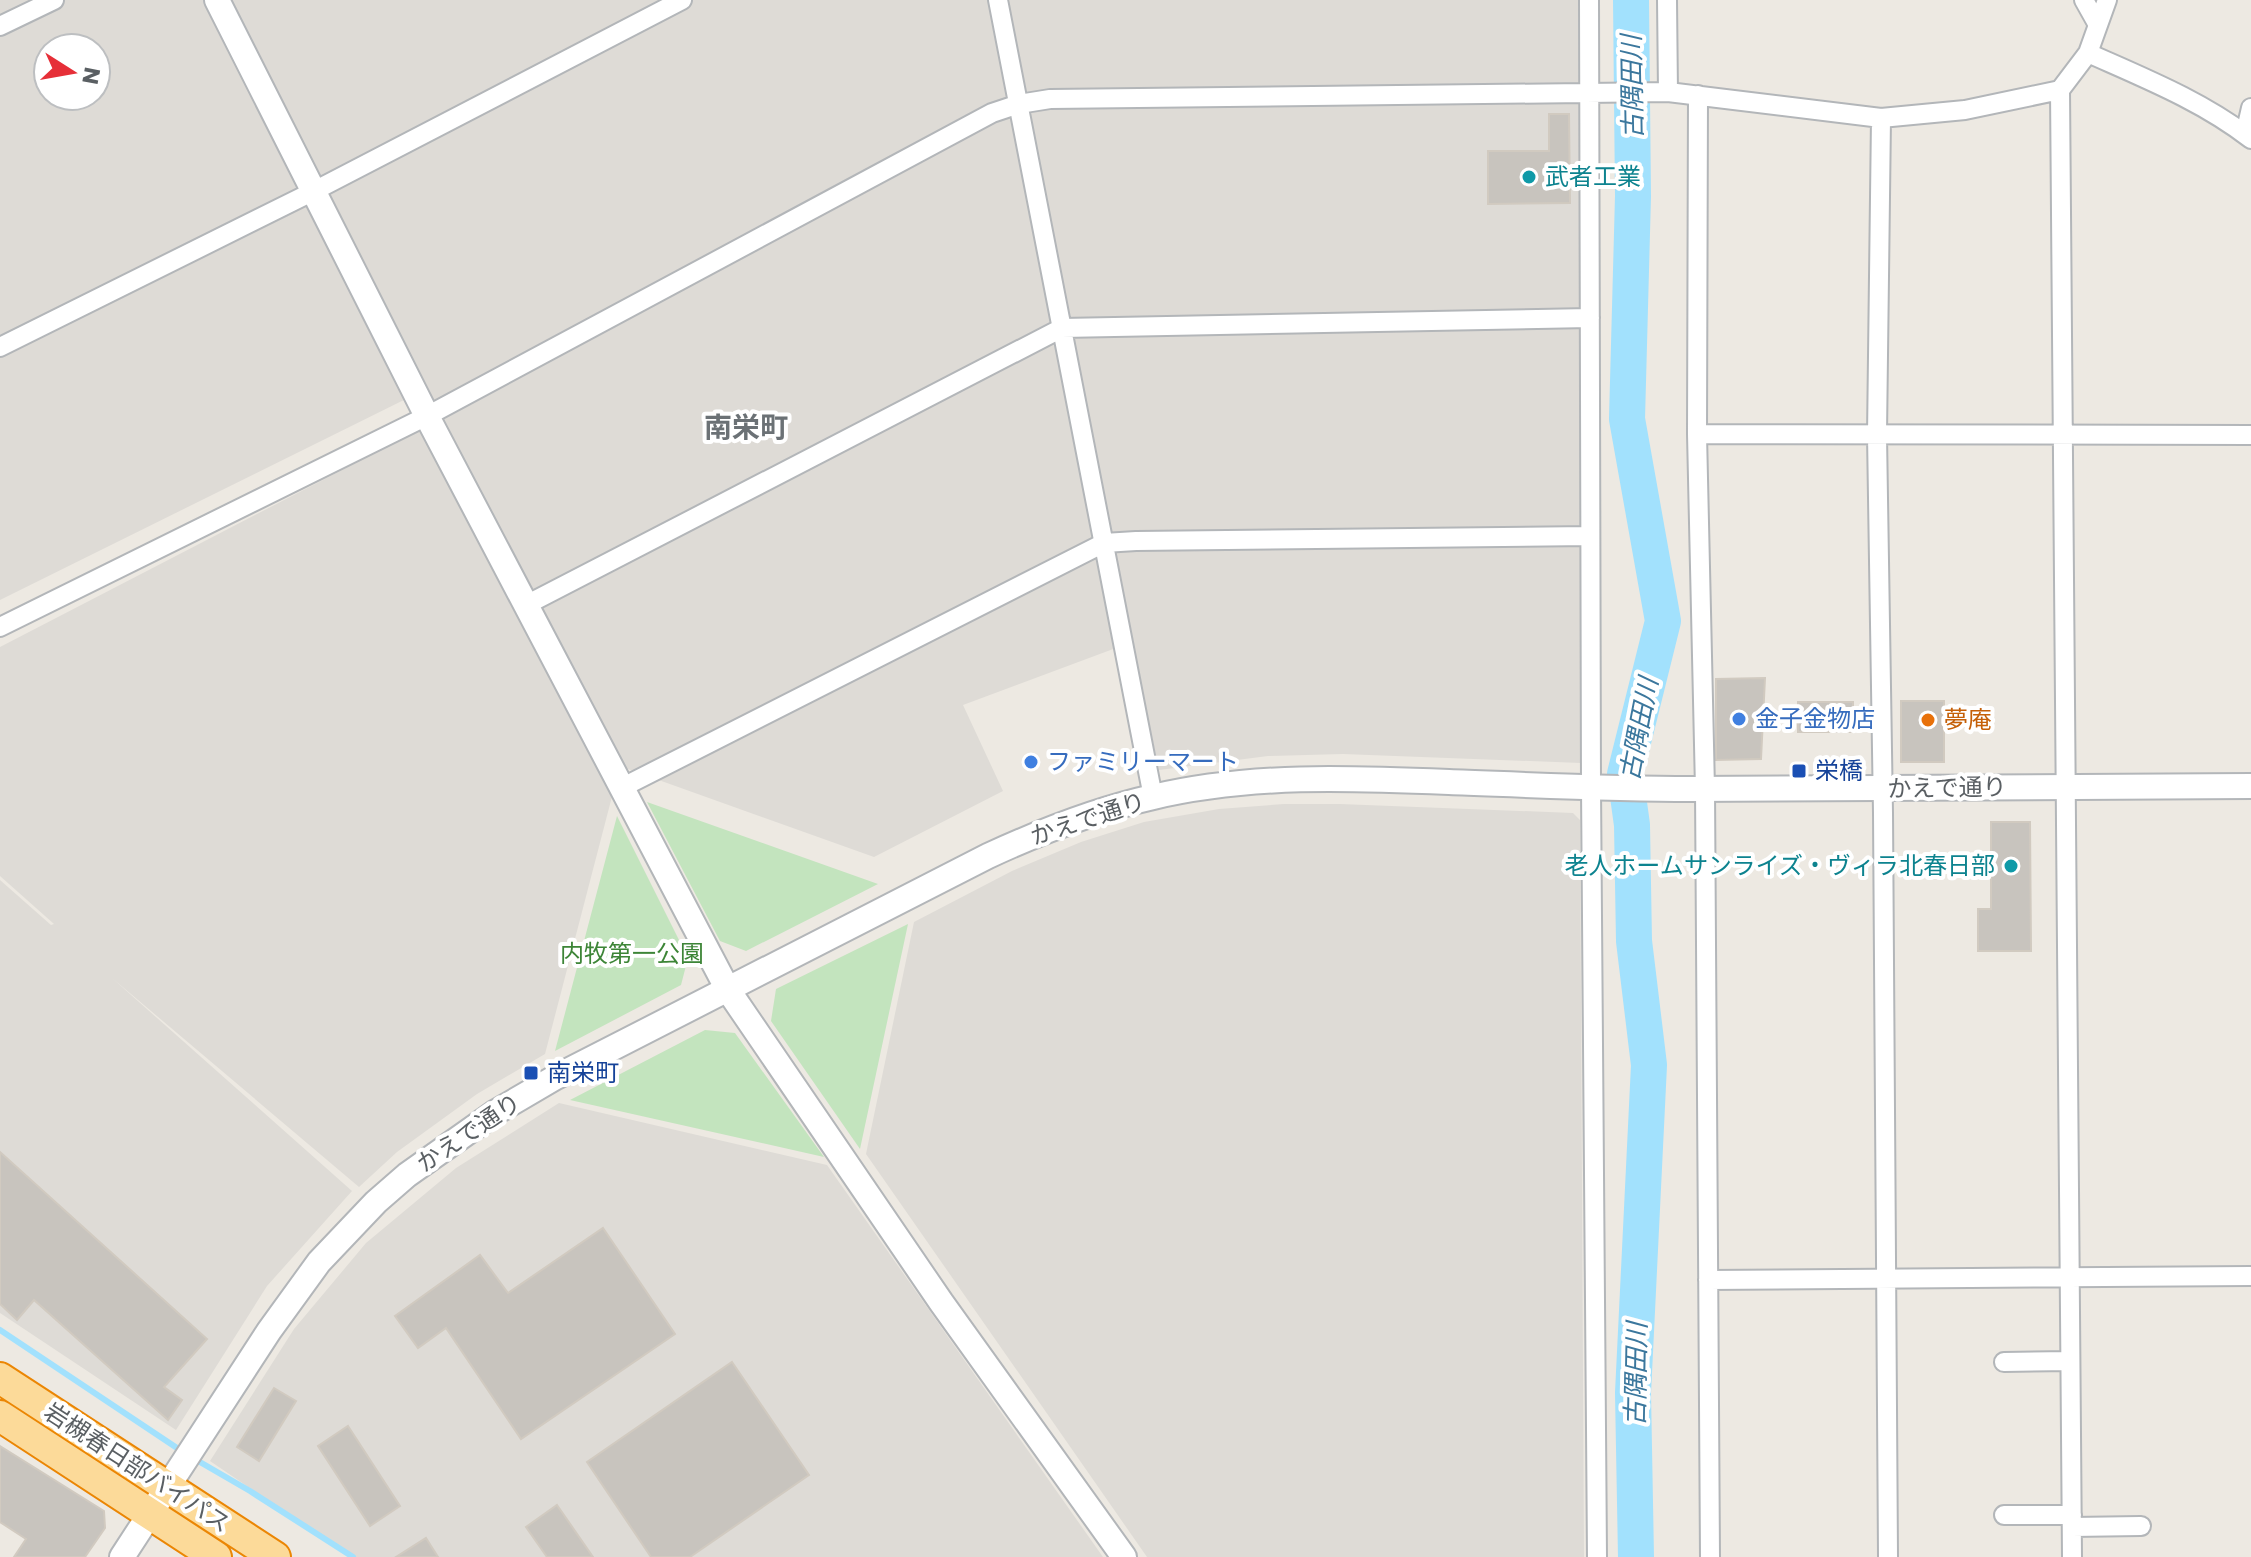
<svg xmlns="http://www.w3.org/2000/svg" width="2251" height="1557" viewBox="0 0 2251 1557" font-family="Poppins,'Noto Sans JP',sans-serif">
  <style>
    .industrial { fill: #dedbd6; fill-rule: evenodd }
    .green { fill: #c3e4be }
    .lines { fill: none; stroke-linecap: round; stroke-linejoin: round }
    .stream { stroke: #a2e1fd; stroke-width: 6 }
    .river { stroke: #a2e1fd; stroke-width: 36 }
    .building { fill: #c8c4be; stroke: #d1cac0; stroke-width: 2 }
    .minor-casing { stroke: #b3b6b9; stroke-width: 22 }
    .tertiary-casing { stroke: #b3b6b9; stroke-width: 28 }
    .trunk-casing { stroke: #eb8604; stroke-width: 34 }
    .minor { stroke: #fff; stroke-width: 18 }
    .tertiary { stroke: #fff; stroke-width: 24 }
    .trunk { stroke: #fcda99; stroke-width: 30 }
    .culture-dot { fill: #0f9aa8; stroke: #fff; stroke-width: 3 }
    .shop-dot { fill: #3f7fe0; stroke: #fff; stroke-width: 3 }
    .food-dot { fill: #e8710a; stroke: #fff; stroke-width: 3 }
    .transit-dot { fill: #1a4fb4; stroke: #fff; stroke-width: 3 }
    .labels { text-anchor: middle; stroke-width: 8; stroke-linejoin: round; paint-order: stroke }
    .culture-label { font-size: 24px; fill: #0d838f; stroke: #fff; text-anchor: start }
    .shop-label { font-size: 24px; fill: #366cbe; stroke: #fff; text-anchor: start }
    .food-label { font-size: 24px; fill: #c56008; stroke: #fff; text-anchor: start }
    .transit-label { font-size: 24px; fill: #164399; stroke: #fff; text-anchor: start }
    .street-label { font-size: 24px; fill: #5a5f63; stroke: #fff }
    .park-label { font-size: 24px; fill: #3d8537; stroke: #fff }
    .water-label { font-size: 26px; font-style: italic; fill: #3b779d; stroke: #fff }
    .quarter-label { font-size: 28px; font-weight: bold; fill: #6b7175; stroke: #fff }
  </style>
  <rect width="100%" height="100%" fill="#ede9e2"/>
  <path class="industrial" d="M0 0H1580L1581 763 1343 754 1268 756 1159 770 1132 642 963 705 1003 791 874 857 614 764 418 393 0 600ZM48 48H96V96H48Z
    M431 424 615 785 545 1054 477 1094 397 1152 359 1187 112 978 352 1191 267 1286 176 1430 0 1313V880L51 925 54 924 0 876V647Z
    M1284 804H1340L1573 813 1580 820 1584 1557H1147L866 1154 914 922 1012 871 1081 842 1144 822 1219 809Z
    M559 1103 827 1165 1103 1557H351L210 1461 294 1329 366 1243 456 1168Z"/>
  <path class="green" d="M647 802 878 884 746 951 720 941Z
    M617 816 688 958 681 985 555 1051Z
    M908 924 860 1149 771 1021 776 989Z
    M705 1030 735 1033 824 1157 570 1100Z"/>
  <g class="lines">
    <path class="stream" d="M0 1330 183 1452
      M193 1458 250 1491 353 1557"/>
    <path class="river" d="M1631 0 1633 196 1627 419 1663 621 1625 774 1632 825 1634 941 1649 1065 1633 1393 1636 1557"/>
  </g>
  <path class="building" d="M1549 114H1569L1570 203 1488 204V151H1549Z
    M1765 678 1761 759 1716 760V679Z
    M1901 701H1944V762H1901Z
    M1798 702H1853V732H1798Z
    M1991 822H2030L2031 951H1978V909H1991Z
    M0 1152 207 1339 164 1387 182 1400 168 1420 34 1300 17 1320 0 1304Z
    M603 1228 675 1334 521 1439 446 1328 418 1348 395 1316 480 1255 508 1293Z
    M732 1362 809 1475 690 1557H651L587 1462Z
    M274 1388 296 1401 259 1461 237 1447Z
    M348 1426 400 1506 370 1526 318 1446Z
    M0 1446 104 1511 105 1528 85 1557H14L26 1539 0 1522Z
    M557 1505 593 1557H547L526 1527Z
    M426 1538 438 1557H396Z"/>
  <g class="lines">
    <defs>
      <path id="minor" d="M998 0 1153 797
        M1589 0 1591 788 1597 1557
        M1667 0 1668 92
        M2084 0 2098 25
        M0 26 54 0
        M2088 53C2144 78 2202 101 2251 139
        M1698 95 1697 434 1705 789 1710 1557
        M1881 118 1877 435 1883 813 1888 1557
        M2245 134 2251 108
        M0 347 314 191 682 0
        M1697 434 2251 435
        M526 605 1062 328 1590 318
        M0 627 427 416 992 113 1019 104 1050 99 1668 92 1881 118 1965 110 2060 90
        M623 787 1104 543 1136 541 1590 536
        M1708 1280 2251 1276
        M2004 1362 2070 1361
        M2004 1515H2072
        M2072 1527 2141 1526
        M2072 1557 2060 90 2088 53 2107 0"/>
      <path id="tertiary" d="M217 0 431 424 728 990 941 1302 1124 1557
        M122 1557 269 1331 319 1262 376 1202 407 1175 496 1112 556 1077 988 856C1042 831 1095 810 1153 797 1250 774 1350 778 1449 782 1529 785 1610 789 1691 789L2251 786"/>
      <path id="trunk" d="M0 1378 275 1557
        M0 1416 216 1557"/>
    </defs>
    <use href="#minor" class="minor-casing"/>
    <use href="#tertiary" class="tertiary-casing"/>
    <use href="#trunk" class="trunk-casing"/>
    <use href="#minor" class="minor"/>
    <use href="#tertiary" class="tertiary"/>
    <use href="#trunk" class="trunk"/>
  </g>
  <g class="culture-dot">
    <circle cx="1529" cy="177" r="8"/>
    <circle cx="2011" cy="866" r="8"/>
  </g>
  <g class="shop-dot">
    <circle cx="1739" cy="719" r="8"/>
    <circle cx="1031" cy="762" r="8"/>
  </g>
  <circle class="food-dot" cx="1928" cy="720" r="8"/>
  <g class="transit-dot">
    <rect x="1791" y="763" width="16" height="16" rx="4"/>
    <rect x="523" y="1065" width="16" height="16" rx="4"/>
  </g>
  <g class="labels">
    <g class="culture-label">
      <text x="1545" y="185">武者工業</text>
      <text x="1995" y="874" text-anchor="end">老人ホームサンライズ・ヴィラ北春日部</text>
    </g>
    <g class="shop-label">
      <text x="1755" y="727">金子金物店</text>
      <text x="1047" y="770">ファミリーマート</text>
    </g>
    <g class="food-label">
      <text x="1944" y="728">夢庵</text>
    </g>
    <g class="transit-label">
      <text x="1815" y="779">栄橋</text>
      <text x="547" y="1081">南栄町</text>
    </g>
    <g class="street-label">
      <text transform="translate(1947 788) rotate(-1)" y="8">かえで通り</text>
      <text transform="translate(1088 819) rotate(-18)" y="8">かえで通り</text>
      <text transform="translate(469 1133) rotate(-34)" y="8">かえで通り</text>
      <text transform="translate(137 1468) rotate(33)" y="8">岩槻春日部バイパス</text>
    </g>
    <g class="park-label">
      <text x="632" y="962">内牧第一公園</text>
    </g>
    <g class="water-label">
      <text transform="translate(1632 87) rotate(-91)" y="9">古隅田川</text>
      <text transform="translate(1639 729) rotate(-79)" y="9">古隅田川</text>
      <text transform="translate(1636 1374) rotate(-89)" y="9">古隅田川</text>
    </g>
    <g class="quarter-label">
      <text x="746" y="437">南栄町</text>
    </g>
  </g>
  <g transform="translate(72 72) rotate(101)"><circle r="38" fill="#ffffff" stroke="#bdbfc1" stroke-width="2"/>
  <path d="M0-6L14 30L0 20L-14 30Z" fill="#e62f38"/>
  <text y="-12" font-size="22" font-weight="bold" text-anchor="middle" fill="#5a5f63">N</text>
  </g>
</svg>
